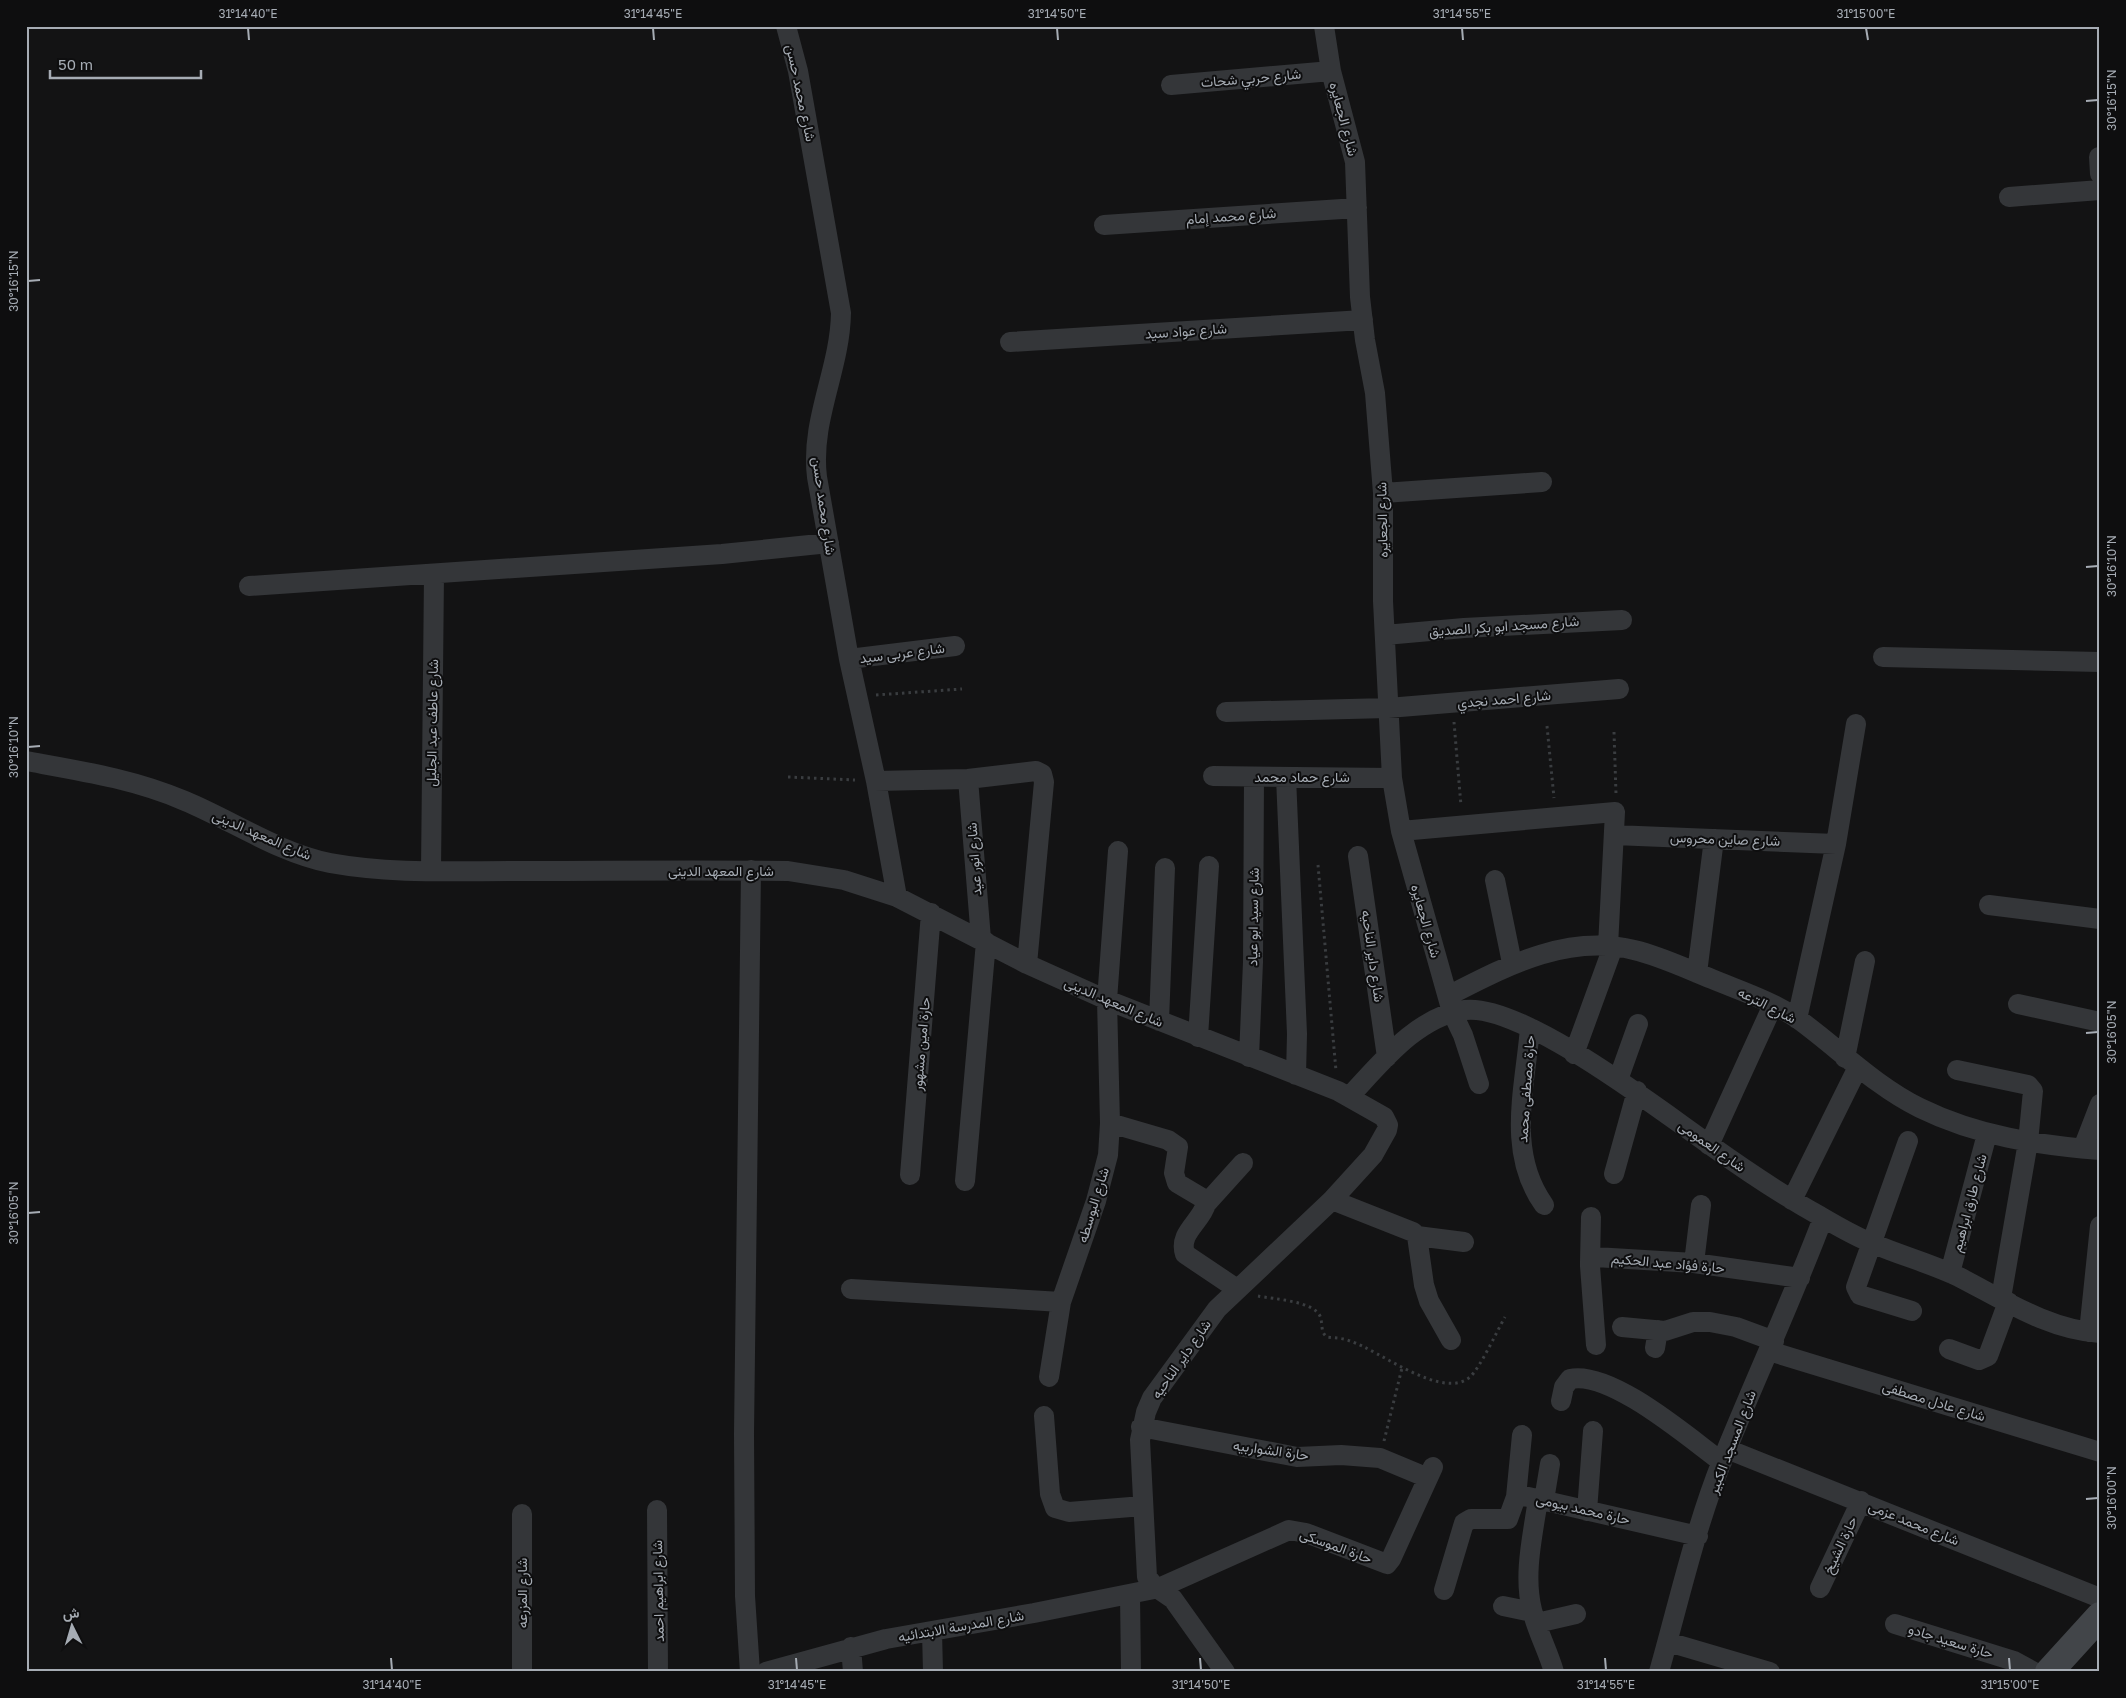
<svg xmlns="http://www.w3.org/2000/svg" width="2126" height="1698" viewBox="0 0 2126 1698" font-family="'Golos Text',Vazirmatn,sans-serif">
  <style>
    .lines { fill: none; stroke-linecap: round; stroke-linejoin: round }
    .path { stroke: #3a3d40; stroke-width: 3; stroke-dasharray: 2.5 4; stroke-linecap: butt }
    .street { stroke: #343639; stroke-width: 20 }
    .secondary { stroke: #424549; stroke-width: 28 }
    .ticks { fill: none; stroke: #a6acb4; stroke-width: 2 }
    .labels { text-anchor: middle; stroke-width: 4; stroke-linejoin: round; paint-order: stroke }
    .street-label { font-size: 14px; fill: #a6acb4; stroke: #0e0e0f }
    .neatline { fill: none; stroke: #a6acb4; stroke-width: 2 }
    .ticks-label { font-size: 12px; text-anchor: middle; fill: #a6acb4 }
  </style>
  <rect width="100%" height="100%" fill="#131314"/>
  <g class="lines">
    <path class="path" d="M876 695 962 689
      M1454 722 1461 806
      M1547 726 1554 798
      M1614 732 1616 794
      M788 777 855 780
      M1318 865 1336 1071
      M1258 1296C1273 1299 1313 1301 1320 1316 1323 1323 1320 1332 1327 1337 1335 1338 1343 1338 1350 1341 1379 1350 1442 1401 1470 1377 1480 1368 1497 1331 1505 1317
      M1384 1441 1402 1368"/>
    <path class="street" d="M786 26 798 71 841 313C840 370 810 420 817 477L849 659 876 781 897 897
      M1324 26 1331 71 1355 162 1360 297 1365 340 1375 393 1383 493V601L1392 778 1401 831 1452 1012 1463 1035 1479 1084
      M1171 85 1331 71
      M2099 157 2100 174
      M2009 197 2100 190
      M1104 225 1357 208
      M1010 342 1363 320
      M1383 493 1542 482
      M249 586 722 554 829 543
      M1385 635 1464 628 1622 620
      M1883 657 2100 662
      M849 659 955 646
      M1226 712 1388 708 1619 689
      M26 761C81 771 134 779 185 801 233 821 279 853 330 863 390 874 453 871 514 871 605 871 697 870 788 871L844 880 897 897 1027 964 1107 1000 1338 1091 1384 1117 1388 1125 1387 1130 1373 1155 1332 1200 1217 1309 1152 1398 1146 1412 1140 1440 1147 1577 1154 1586 1173 1599 1225 1672
      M1213 776 1392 778
      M1286 777 1297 1034 1296 1075
      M968 779 981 939
      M876 781 968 779 1036 771 1042 774 1044 782 1027 964
      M1401 831 1615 812 1608 946
      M1614 835 1836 844
      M1358 856 1387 1057
      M431 871 434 574
      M1495 880 1512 963
      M1989 905 2100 919
      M1697 973 1714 839
      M1448 996C1505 967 1567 933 1634 950 1660 956 1687 969 1712 979 1741 991 1772 1001 1798 1019 1838 1048 1875 1086 1920 1108 1977 1136 2038 1145 2100 1150
      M2018 1004 2100 1022
      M1797 1019 1836 844 1856 724
      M1159 1021 1165 868
      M1530 1028C1525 1089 1506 1152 1544 1205
      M1198 1037 1209 866
      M1574 1054 1613 947
      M1249 1057 1253 962 1254 777
      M1845 1058 1865 961
      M1957 1070 2028 1085 2033 1091 2028 1142 2001 1298
      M1618 1080 1638 1024
      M1349 1097C1380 1064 1417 1016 1465 1010 1522 1003 1661 1111 1710 1145 1745 1170 1782 1195 1820 1216 1837 1226 1856 1237 1874 1244 1902 1256 1932 1264 1959 1277 2004 1300 2049 1330 2100 1333
      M1110 1123 1168 1140 1178 1147 1174 1173 1177 1183 1204 1199 1206 1204C1201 1222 1178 1233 1185 1254L1237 1289
      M1908 1141 1856 1287 1860 1295 1912 1311
      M1709 1145 1773 1005
      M2083 1148 2100 1104
      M1614 1174 1637 1091
      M910 1175 931 913
      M965 1181 986 942
      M1332 1200 1413 1232 1417 1236 1424 1285 1429 1301 1451 1340
      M1792 1200 1858 1067
      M1206 1204 1243 1163
      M1417 1236 1464 1242
      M1590 1262 1591 1217
      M1694 1263 1701 1205
      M1950 1273 1987 1134
      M851 1289 1061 1302
      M1622 1327 1665 1331 1693 1322H1710L1736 1327 1774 1341
      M2089 1332 2100 1226
      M1596 1345 1590 1266V1262L1595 1257 1694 1263 1800 1278
      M1655 1348 1658 1330
      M1949 1349 1979 1360 1988 1356 2008 1302
      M1769 1351 2100 1452
      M1049 1377 1061 1302 1096 1201 1108 1155 1110 1123 1107 1000 1118 851
      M1561 1401 1564 1387 1570 1379C1611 1370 1689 1438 1722 1462
      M1044 1416 1050 1494 1055 1508 1069 1512 1143 1506
      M1141 1427 1297 1457 1341 1455 1380 1458 1428 1478
      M1727 1449 2100 1598
      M1516 1497 1522 1435
      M1538 1499C1533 1535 1523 1574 1532 1610 1537 1631 1548 1651 1554 1672
      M1544 1500 1550 1464
      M657 1510 658 1672
      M1587 1511 1593 1431
      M522 1514V1672
      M1820 1588 1861 1501
      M1444 1590 1464 1523 1471 1519H1508L1516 1497 1520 1495 1698 1536
      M1130 1595 1131 1672
      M1503 1606 1532 1612
      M1537 1623 1576 1614
      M1895 1624 2014 1661 2034 1672
      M932 1631 933 1672
      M1668 1642 1770 1672
      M851 1647 853 1672
      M750 1672 745 1596 744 1434 751 870
      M766 1672 886 1639 1034 1613 1159 1588 1289 1530 1306 1533 1387 1564 1391 1559 1433 1467
      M1659 1672C1679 1601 1695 1529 1722 1461 1755 1379 1792 1300 1823 1218"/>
    <path class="secondary" d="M2049 1672 2100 1616"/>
  </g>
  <path class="ticks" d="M248 28 249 40M653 28 654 40M1057 28 1058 40M1462 28 1463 40M1866 28 1868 40M2086 101 2098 100M28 281 40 280M2086 567 2098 566M28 747 40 746M2086 1033 2098 1032M28 1213 40 1212M2086 1499 2098 1498M391 1658 392 1670M796 1658 797 1670M1200 1658 1201 1670M1605 1658 1606 1670M2009 1658 2010 1670"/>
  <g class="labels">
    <g class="street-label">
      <text transform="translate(1251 78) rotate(-5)" y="5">شارع حربي شحات</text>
      <text transform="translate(801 93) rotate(78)" y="5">شارع محمد حسن</text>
      <text transform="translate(1344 119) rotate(75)" y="5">شارع الجعايره</text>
      <text transform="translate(1231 216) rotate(-4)" y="5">شارع محمد إمام</text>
      <text transform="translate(1186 331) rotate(-4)" y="5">شارع عواد سيد</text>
      <text transform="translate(824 506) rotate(82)" y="5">شارع محمد حسن</text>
      <text transform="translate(1382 520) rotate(-91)" y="5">شارع الجعايره</text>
      <text transform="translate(1504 626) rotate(-4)" y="5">شارع مسجد ابو بكر الصديق</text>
      <text transform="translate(902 653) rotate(-7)" y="5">شارع عربى سيد</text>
      <text transform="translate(1504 699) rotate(-5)" y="5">شارع احمد نجدي</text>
      <text transform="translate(432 723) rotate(-89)" y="5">شارع عاطف عبد الجليل</text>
      <text x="1302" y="782">شارع حماد محمد</text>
      <text transform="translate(262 835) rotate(23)" y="5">شارع المعهد الدينى</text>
      <text transform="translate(1725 839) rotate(2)" y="5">شارع صاين محروس</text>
      <text transform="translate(974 859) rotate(-94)" y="5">شارع انور عيد</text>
      <text x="721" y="876">شارع المعهد الدينى</text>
      <text transform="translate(1253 917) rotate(-89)" y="5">شارع سيد ابو عياد</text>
      <text transform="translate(1426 921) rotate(74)" y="5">شارع الجعايره</text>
      <text transform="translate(1373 956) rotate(82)" y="5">شارع داير الناحيه</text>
      <text transform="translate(1114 1002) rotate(23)" y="5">شارع المعهد الدينى</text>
      <text transform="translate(1767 1005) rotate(27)" y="5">شارع الترعه</text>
      <text transform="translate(921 1044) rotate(-85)" y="5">حارة امين مشهور</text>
      <text transform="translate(1526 1089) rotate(-86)" y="5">حارة مصطفى محمد</text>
      <text transform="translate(1712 1146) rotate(35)" y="5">شارع العمومى</text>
      <text transform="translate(1969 1203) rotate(-75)" y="5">شارع طارق ابراهيم</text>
      <text transform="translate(1093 1205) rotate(-73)" y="5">شارع البوسطه</text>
      <text transform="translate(1668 1263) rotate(5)" y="5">حارة فؤاد عبد الحكيم</text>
      <text transform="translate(1181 1359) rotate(-55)" y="5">شارع داير الناحيه</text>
      <text transform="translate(1934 1401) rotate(17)" y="5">شارع عادل مصطفى</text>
      <text transform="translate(1732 1442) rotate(-69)" y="5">شارع المسجد الكبير</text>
      <text transform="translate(1271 1450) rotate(8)" y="5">حارة الشواربيه</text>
      <text transform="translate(1583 1509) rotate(13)" y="5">حارة محمد بيومى</text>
      <text transform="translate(1914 1523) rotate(22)" y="5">شارع محمد عزمى</text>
      <text transform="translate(1840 1545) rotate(-65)" y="5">حارة الشيخ</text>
      <text transform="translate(1336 1546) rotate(20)" y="5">حارة الموسكى</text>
      <text transform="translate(658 1591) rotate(-91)" y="5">شارع ابراهيم احمد</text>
      <text transform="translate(522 1593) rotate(-90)" y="5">شارع المزرعه</text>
      <text transform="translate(961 1626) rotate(-10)" y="5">شارع المدرسة الابتدائيه</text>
      <text transform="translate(1951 1641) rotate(17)" y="5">حارة سعيد جادو</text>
    </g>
  </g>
  <rect width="2126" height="1698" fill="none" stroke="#0e0e0f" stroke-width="55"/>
  <g transform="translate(72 1626) rotate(355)" stroke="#0e0e0f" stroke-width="4" paint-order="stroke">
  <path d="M0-4L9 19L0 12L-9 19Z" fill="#a6acb4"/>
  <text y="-8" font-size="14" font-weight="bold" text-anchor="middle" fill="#a6acb4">ش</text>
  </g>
  <path d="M50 70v8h151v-8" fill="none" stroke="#a6acb4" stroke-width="2.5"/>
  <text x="58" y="70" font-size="15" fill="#a6acb4" stroke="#0e0e0f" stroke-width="4" paint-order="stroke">50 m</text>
  <rect x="28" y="28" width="2070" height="1642" class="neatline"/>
  <g class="ticks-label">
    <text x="248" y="18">31°14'40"E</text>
    <text x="653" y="18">31°14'45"E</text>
    <text x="1057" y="18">31°14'50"E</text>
    <text x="1462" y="18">31°14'55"E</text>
    <text x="1866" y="18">31°15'00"E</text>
    <text transform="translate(2112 100) rotate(-90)" y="4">30°16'15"N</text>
    <text transform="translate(14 281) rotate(-90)" y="4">30°16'15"N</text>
    <text transform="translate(2112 566) rotate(-90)" y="4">30°16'10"N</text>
    <text transform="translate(14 747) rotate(-90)" y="4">30°16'10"N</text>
    <text transform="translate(2112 1032) rotate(-90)" y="4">30°16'05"N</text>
    <text transform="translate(14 1213) rotate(-90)" y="4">30°16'05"N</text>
    <text transform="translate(2112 1498) rotate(-90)" y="4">30°16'00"N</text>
    <text x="392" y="1689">31°14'40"E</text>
    <text x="797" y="1689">31°14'45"E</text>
    <text x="1201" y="1689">31°14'50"E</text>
    <text x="1606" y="1689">31°14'55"E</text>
    <text x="2010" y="1689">31°15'00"E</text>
  </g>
</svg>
